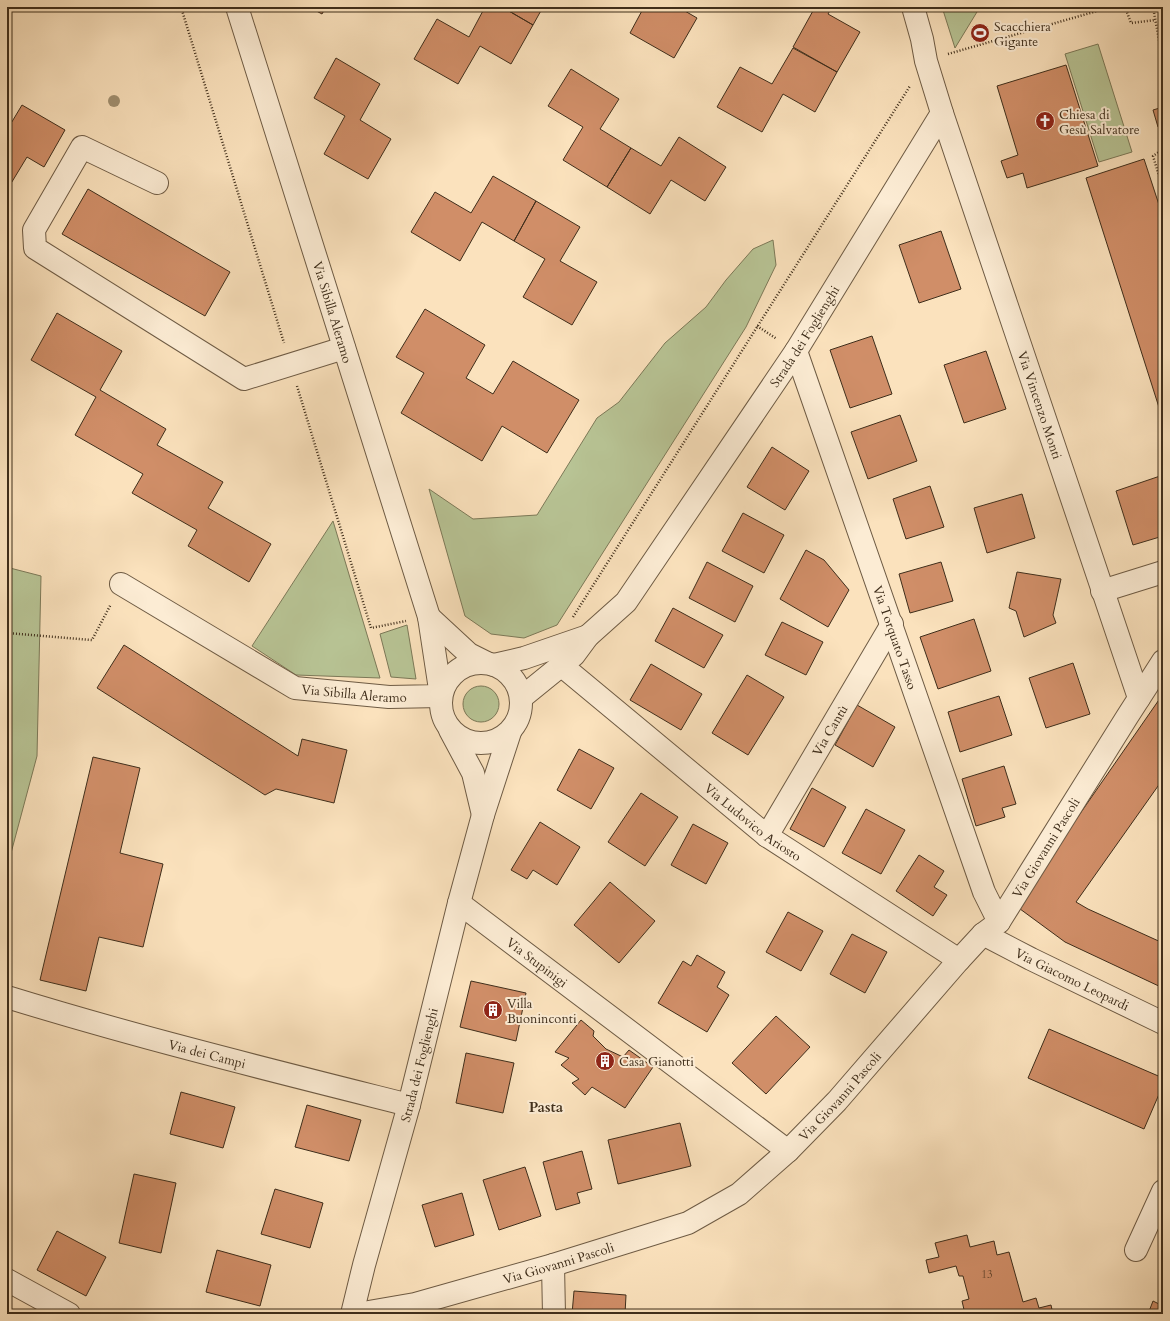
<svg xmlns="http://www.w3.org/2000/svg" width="1170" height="1321" viewBox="0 0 1170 1321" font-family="Cardo,serif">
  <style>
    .green { fill: #b8c495; stroke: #7c7958 }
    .building { fill: #d08e68; stroke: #3f2e1b }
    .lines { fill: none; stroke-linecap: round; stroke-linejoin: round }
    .minor-casing { stroke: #6e5b44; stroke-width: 24 }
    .path { stroke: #3f2e1b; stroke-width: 2.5; stroke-dasharray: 1 2; stroke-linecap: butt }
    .minor { stroke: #fcecd4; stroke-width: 22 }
    .tree { fill: #a19071 }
    .labels { text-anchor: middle; stroke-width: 4; stroke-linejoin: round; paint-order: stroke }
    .number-label { font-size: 11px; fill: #63462e }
    .poi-label { font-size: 13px; fill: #3f2e1b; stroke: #fcecd4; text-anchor: start }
    .street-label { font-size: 13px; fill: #3f2e1b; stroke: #fcecd4 }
    .quarter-label { font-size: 15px; font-weight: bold; fill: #3f2e1b; stroke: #fcecd4 }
  </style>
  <rect width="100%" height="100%" fill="#fbe2bd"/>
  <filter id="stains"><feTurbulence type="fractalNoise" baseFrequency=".005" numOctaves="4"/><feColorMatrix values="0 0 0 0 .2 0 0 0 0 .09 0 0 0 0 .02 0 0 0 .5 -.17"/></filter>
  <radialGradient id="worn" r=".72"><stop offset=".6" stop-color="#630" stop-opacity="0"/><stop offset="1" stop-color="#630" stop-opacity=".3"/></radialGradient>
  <path class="green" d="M942 7H980L955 48Z
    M1098 44 1132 152 1099 162 1065 54Z
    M773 240 776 265 746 327 557 625 524 638 491 634 465 616 429 489 473 519 537 515 597 418 619 402 665 343 706 307 726 280 753 249Z
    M333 521 380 678 296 675 252 646Z
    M7 554 10 568 41 576 37 756 7 868Z
    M407 625 416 679 391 677 380 634Z
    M463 704a18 18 0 1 1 36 0a18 18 0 1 1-36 0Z"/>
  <path class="building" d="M309 7H326L322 14Z
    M485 7H502L533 25 511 64 480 46 458 84 414 59 437 19 469 37Z
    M502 7H543L533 25Z
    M644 7H678L697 18 674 58 630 33Z
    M811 7H832L828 14 860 32 837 72 793 47 814 9Z
    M793 48 837 72 815 112 783 94 762 132 717 107 740 67 772 84Z
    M336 58 380 84 360 120 391 139 368 179 324 154 345 116 314 98Z
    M1066 65 1098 166 1027 188 1023 173 1007 178 1001 161 1018 155 997 86Z
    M571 69 619 99 600 129 631 148 607 187 563 160 583 127 548 106Z
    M22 105 65 130 44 167 27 157 7 190V130Z
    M1163 107V125L1158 127 1153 110Z
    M679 137 726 167 705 201 671 180 650 214 607 187 631 148 661 166Z
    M1144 159 1163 217V420L1086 178Z
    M493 176 536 201 514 241 482 222 460 261 411 232 435 192 471 213Z
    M88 189 230 272 205 316 62 234Z
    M536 201 580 227 560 261 597 282 572 325 523 297 545 259 514 241Z
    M941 231 961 289 919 303 899 245Z
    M425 309 485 345 466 378 493 394 513 361 579 400 547 453 502 426 482 461 401 413 424 373 396 357Z
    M57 313 122 351 100 390 166 429 157 445 223 482 208 508 271 544 249 582 188 546 197 530 132 493 143 474 75 435 96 397 31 360Z
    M872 336 892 394 850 408 830 350Z
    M986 351 1006 409 964 423 944 365Z
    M900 415 917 461 868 479 851 432Z
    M772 447 809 471 785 510 747 487Z
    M1163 475V536L1133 545 1116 491Z
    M930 486 944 527 906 539 893 499Z
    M1022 494 1035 538 987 553 974 508Z
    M743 513 784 535 764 573 722 551Z
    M806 550 824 560 849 590 828 627 780 599Z
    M707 562 753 586 735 622 689 598Z
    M941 562 953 601 910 613 899 574Z
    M1017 572 1061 579 1053 615 1056 623 1024 637 1016 611 1009 608Z
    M673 608 723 635 704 668 655 641Z
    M974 619 991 671 938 689 920 637Z
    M782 622 823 642 806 675 765 655Z
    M124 645 298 756 302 739 347 750 334 803 276 789 265 795 97 688Z
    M1073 663 1090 714 1046 728 1029 678Z
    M651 664 702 694 681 730 630 700Z
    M747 675 784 697 748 755 712 733Z
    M1163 694V779L1076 902 1088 909 1163 943V988L1065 942 1016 906Z
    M999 696 1012 735 960 752 948 712Z
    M857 705 895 727 873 767 835 745Z
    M579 749 614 768 591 809 557 790Z
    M93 757 140 768 120 853 163 864 143 947 99 937 86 991 40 980Z
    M1004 766 1016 804 1002 808 1005 817 976 826 962 779Z
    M812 788 846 807 824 847 790 829Z
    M641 793 678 817 645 866 608 842Z
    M866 809 905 830 881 874 842 853Z
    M540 822 580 847 557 885 533 870 527 879 511 870Z
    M693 824 728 843 706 884 671 865Z
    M919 855 944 871 934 887 947 895 933 916 896 891Z
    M610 882 655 921 619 963 574 925Z
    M788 912 823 931 801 971 766 952Z
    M852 934 887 952 865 993 830 974Z
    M697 955 725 972 717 987 729 995 707 1032 658 1003 683 961 691 966Z
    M471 981 526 993 516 1041 460 1027Z
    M776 1016 810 1047 766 1094 732 1063Z
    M581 1020 594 1031 593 1036 606 1049 623 1057 629 1050 653 1067 625 1108 592 1087 585 1095 572 1083 579 1079 561 1065 569 1058 555 1052Z
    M1049 1029 1163 1078V1085L1144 1129 1028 1078Z
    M466 1053 514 1063 503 1113 456 1103Z
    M181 1092 235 1107 223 1148 170 1134Z
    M307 1105 361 1120 349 1161 295 1147Z
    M680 1123 691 1166 618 1184 608 1140Z
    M582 1151 592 1189 577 1193 580 1203 556 1210 543 1162Z
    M525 1167 541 1216 499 1230 483 1180Z
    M134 1174 176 1183 161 1253 119 1243Z
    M275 1189 323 1203 310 1248 261 1234Z
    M462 1193 474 1235 435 1247 422 1205Z
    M57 1231 106 1257 86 1296 37 1270Z
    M967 1235 970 1247 994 1241 997 1255 1009 1252 1023 1302 1036 1298 1039 1308 1051 1305 1053 1314H965L962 1301 969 1299 963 1276H959L956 1266 929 1273 926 1260 939 1257 935 1243Z
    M217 1250 271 1265 260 1306 206 1292Z
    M574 1291 626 1295 625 1314H572Z
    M1153 1301 1163 1306V1314H1148Z"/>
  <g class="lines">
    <defs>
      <g id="minor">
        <path id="s1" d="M913 7 922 39 926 61 942 113 1139 698"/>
        <path d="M157 183 82 147 34 230 35 248 244 379 344 348"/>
        <path id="s2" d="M796 351 984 892 999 922"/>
        <path id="s3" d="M121 584 295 688 389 697 441 696 429 617 237 7"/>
        <path d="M1102 591 1163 572"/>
        <path d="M429 617 469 654 487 663"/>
        <circle cx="481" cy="703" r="40"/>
        <path d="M494 665 524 658 588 636"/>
        <path id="s4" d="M561 665 767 836 959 960"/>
        <path id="s5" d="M521 698 574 655 588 636 626 602 796 351 942 113"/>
        <path d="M450 730 473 773 483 815"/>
        <path id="s6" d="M767 836 892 624"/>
        <path id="s7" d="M459 903 788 1151"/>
        <path id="s8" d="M983 934 1031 959 1163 1023"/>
        <path id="s9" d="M7 997C140 1038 274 1071 409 1105"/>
        <path d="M1136 1250 1163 1191"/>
        <path d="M553 1265 554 1314"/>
        <path d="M7 1280 69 1314"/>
        <path id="s10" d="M352 1314 364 1265 409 1105 459 903 483 815 510 732"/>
        <path id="s11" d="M357 1314 415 1304 553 1265 688 1223 739 1194 788 1151 837 1101 959 960 983 934 999 922 1127 717 1163 661"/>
      </g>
    </defs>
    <use href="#minor" class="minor-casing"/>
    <path class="path" d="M181 7 284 343
      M1125 7 1131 23 1155 20
      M1153 7 1163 62
      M7 11 21 7
      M948 54 1111 7
      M1163 149 1153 156 1163 189
      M757 326 777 339
      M297 386 371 628 406 621
      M573 617 910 86
      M7 633 92 640 111 604"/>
    <use href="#minor" class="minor"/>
  </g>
  <circle class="tree" cx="114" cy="101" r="6"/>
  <defs>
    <symbol id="stadium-disc" viewBox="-11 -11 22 22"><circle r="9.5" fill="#8f2418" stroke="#fcecd4"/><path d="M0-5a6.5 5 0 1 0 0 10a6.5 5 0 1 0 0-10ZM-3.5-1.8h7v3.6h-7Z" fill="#fff"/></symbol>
    <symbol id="church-disc" viewBox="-11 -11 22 22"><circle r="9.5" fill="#8f2418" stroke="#fcecd4"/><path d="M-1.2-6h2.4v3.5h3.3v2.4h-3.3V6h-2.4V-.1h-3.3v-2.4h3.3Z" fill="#fff"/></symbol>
    <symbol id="building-disc" viewBox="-11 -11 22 22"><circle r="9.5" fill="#8f2418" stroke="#fcecd4"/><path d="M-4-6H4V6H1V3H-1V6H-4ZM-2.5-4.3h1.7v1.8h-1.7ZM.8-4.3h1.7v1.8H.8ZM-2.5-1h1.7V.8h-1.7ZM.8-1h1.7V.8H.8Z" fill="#fff"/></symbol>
  </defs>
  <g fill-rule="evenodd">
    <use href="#stadium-disc" x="969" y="22" width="22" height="22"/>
    <use href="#church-disc" x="1034" y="110" width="22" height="22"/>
    <use href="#building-disc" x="482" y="999" width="22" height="22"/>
    <use href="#building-disc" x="594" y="1050" width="22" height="22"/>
  </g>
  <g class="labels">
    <g class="number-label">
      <text x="987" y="1278">13</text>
    </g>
    <g class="poi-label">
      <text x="994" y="31">Scacchiera<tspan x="994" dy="15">Gigante</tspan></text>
      <text x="1059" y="119">Chiesa di<tspan x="1059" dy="15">Gesù Salvatore</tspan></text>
      <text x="507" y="1008">Villa<tspan x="507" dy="15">Buoninconti</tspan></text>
      <text x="619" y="1066">Casa Gianotti</text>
    </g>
    <g class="street-label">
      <text transform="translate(333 312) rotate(73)" y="5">Via Sibilla Aleramo</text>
      <text dy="5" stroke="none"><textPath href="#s5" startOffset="463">Strada dei Foglienghi</textPath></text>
      <text dy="5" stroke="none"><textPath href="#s1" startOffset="418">Via Vincenzo Monti</textPath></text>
      <text dy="5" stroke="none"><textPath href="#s2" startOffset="303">Via Torquato Tasso</textPath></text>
      <text dy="5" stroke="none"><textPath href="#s3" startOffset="262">Via Sibilla Aleramo</textPath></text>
      <text dy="5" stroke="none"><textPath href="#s6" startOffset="123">Via Cantù</textPath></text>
      <text dy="5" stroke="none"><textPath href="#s4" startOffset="248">Via Ludovico Ariosto</textPath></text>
      <text dy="5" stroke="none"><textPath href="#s11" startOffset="867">Via Giovanni Pascoli</textPath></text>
      <text dy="5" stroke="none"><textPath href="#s7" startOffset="98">Via Stupinigi</textPath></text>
      <text dy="5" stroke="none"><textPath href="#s8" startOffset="100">Via Giacomo Leopardi</textPath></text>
      <text dy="5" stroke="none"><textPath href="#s9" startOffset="208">Via dei Campi</textPath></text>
      <text dy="5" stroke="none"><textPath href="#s10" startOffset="258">Strada dei Foglienghi</textPath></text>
      <text dy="5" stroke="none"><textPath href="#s11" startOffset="543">Via Giovanni Pascoli</textPath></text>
      <text dy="5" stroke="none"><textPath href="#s11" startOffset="208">Via Giovanni Pascoli</textPath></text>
    </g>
    <g class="quarter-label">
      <text x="546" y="1112">Pasta</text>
    </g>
  </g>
  <rect width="1170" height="1321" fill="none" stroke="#fbe2bd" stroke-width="24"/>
  <rect x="8" y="8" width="1154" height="1305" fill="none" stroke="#3f2e1b" stroke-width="2"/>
  <rect x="12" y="12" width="1146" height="1297" fill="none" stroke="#3f2e1b"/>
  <rect width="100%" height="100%" filter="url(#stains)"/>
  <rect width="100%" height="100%" fill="url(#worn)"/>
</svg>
